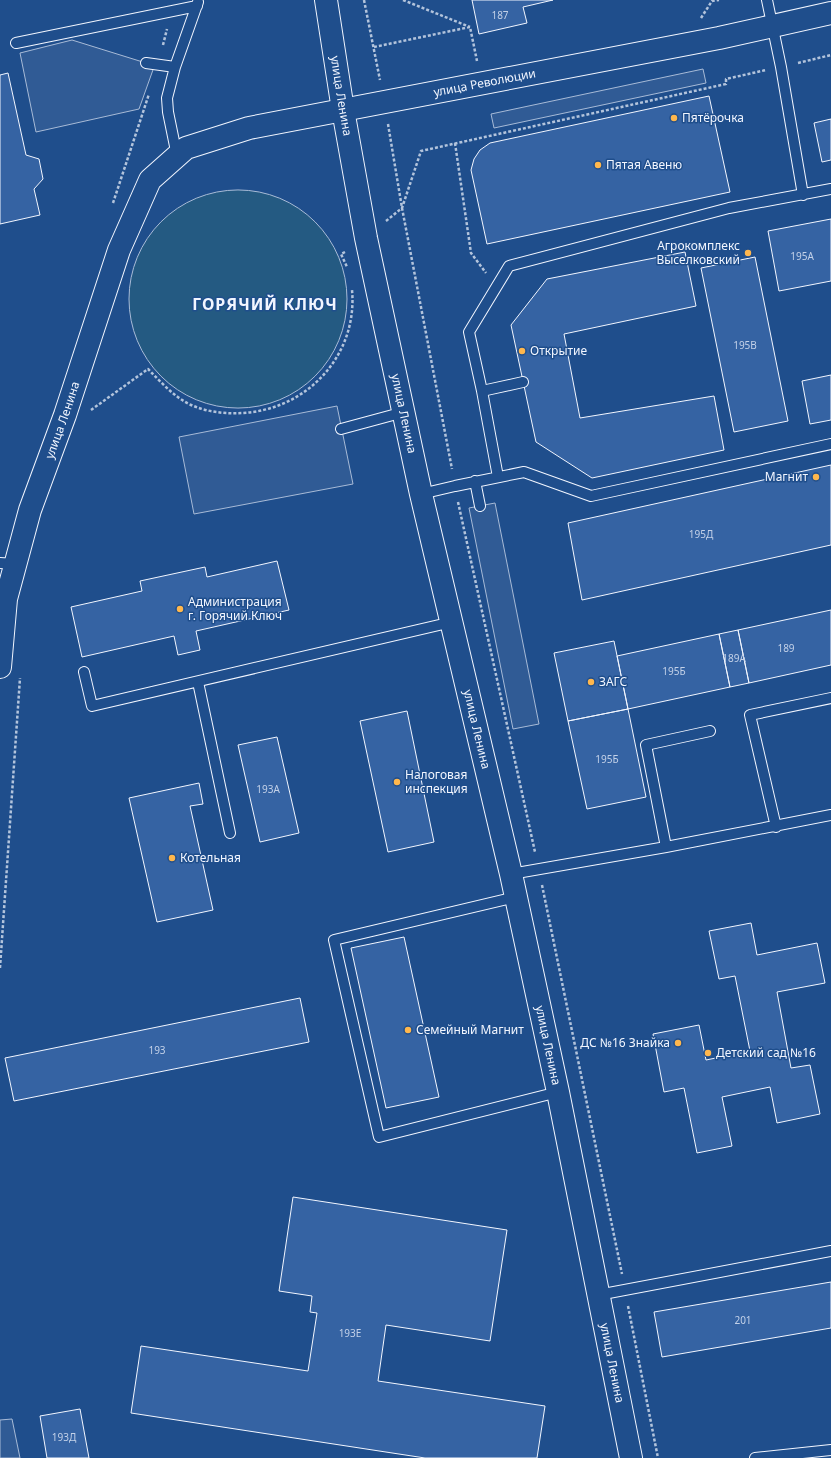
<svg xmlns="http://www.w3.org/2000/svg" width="831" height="1458" viewBox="0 0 831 1458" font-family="'Noto Sans',sans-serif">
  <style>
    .green { fill: #245a82; stroke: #a8bbd7 }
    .parking { fill: #305b95; stroke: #a8bbd7 }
    .building { fill: #3563a3; stroke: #f2f6ff }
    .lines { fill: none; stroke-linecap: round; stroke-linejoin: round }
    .service-casing { stroke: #f2f6ff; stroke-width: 12 }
    .tertiary-casing { stroke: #f2f6ff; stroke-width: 24 }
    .path { stroke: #b3c4dc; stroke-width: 2.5; stroke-dasharray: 3 2; stroke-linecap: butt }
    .service { stroke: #1f4e8c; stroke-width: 10 }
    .tertiary { stroke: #1f4e8c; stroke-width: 22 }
    .poi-dot { fill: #ffb74d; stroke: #1f4e8c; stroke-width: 1.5 }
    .labels { text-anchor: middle; stroke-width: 3; stroke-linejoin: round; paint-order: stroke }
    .number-label { font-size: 10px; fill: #c3d1e8 }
    .street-label { font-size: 12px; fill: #f2f6ff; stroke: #1f4e8c }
    .poi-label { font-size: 12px; fill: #f2f6ff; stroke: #1f4e8c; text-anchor: start }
    .district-label { font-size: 16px; font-weight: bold; letter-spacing: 1px; fill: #f2f6ff; stroke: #1f4e8c }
  </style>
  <rect width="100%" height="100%" fill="#1f4e8c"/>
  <path class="green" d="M129 299a109 109 0 1 1 218 0a109 109 0 1 1-218 0Z"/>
  <path class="parking" d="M72 40 146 63 154 67 139 109 36 132 20 53Z
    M703 69 706 83 494 128 491 114Z
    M337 406 353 484 194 514 179 437Z
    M495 503 539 724 513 729 469 508Z
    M12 1419 20 1458H0V1420Z"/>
  <path class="building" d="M472 0H553L523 7 527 23 479 34Z
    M8 73 26 155 39 159 43 179 34 189 40 215 0 224V75Z
    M709 96 730 192 487 244 471 170 474 159 480 150 490 143Z
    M831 119V160L822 162 814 123Z
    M831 219V281L779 291 768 231Z
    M685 252 696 306 564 334 580 418 714 396 724 450 592 478 536 442 511 325 547 279Z
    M755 257 788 421 734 432 701 268Z
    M831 375V420L810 424 802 381Z
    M831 465V545L582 600 568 523Z
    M277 561 289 610 196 631 200 650 178 655 174 636 82 657 71 607 142 591 140 581 205 567 207 577Z
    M831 610V665L749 683 738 630Z
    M738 630 749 683 730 687 719 634Z
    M719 634 730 687 628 709 617 656Z
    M614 641 628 709 568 721 554 653Z
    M628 709 646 797 587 809 568 721Z
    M407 711 434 842 388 852 360 721Z
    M277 737 299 833 260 842 238 745Z
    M199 783 203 804 190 806 213 910 157 922 129 798Z
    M751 923 757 955 817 943 825 983 777 992 791 1068 810 1065 820 1114 777 1123 770 1087 722 1097 732 1146 697 1153 684 1088 664 1092 653 1034 699 1025 706 1060 750 1051 735 976 719 979 709 931Z
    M404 937 439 1097 386 1108 351 948Z
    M300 998 309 1042 14 1101 5 1058Z
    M293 1197 507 1230 490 1341 386 1325 378 1381 545 1406 537 1458H425L131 1413 141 1346 308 1371 317 1313 310 1312 312 1296 279 1291Z
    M831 1282V1328L662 1357 654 1312Z
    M80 1409 89 1458H47L40 1416Z"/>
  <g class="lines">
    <defs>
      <path id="service" d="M767 0 781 67 803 195
        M16 43 197 6
        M146 63 175 67
        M177 156 168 112 167 98 175 67 198 2
        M482 391 523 382
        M341 429 404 412
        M498 477 482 391 469 332 509 266 729 208 831 189
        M475 481 480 506
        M421 494 455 486 524 472 591 496 831 444
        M0 563 15 564
        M84 672 92 706 452 622
        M198 682 230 833
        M776 827 750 715 831 698
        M666 847 646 745 710 731
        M511 874 666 847 831 815
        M516 897 334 940 379 1137 558 1092
        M598 1295 831 1251
        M755 1458 831 1450"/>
      <g id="tertiary">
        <path id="s1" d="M326 0 343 110 366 238 421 494 511 874 558 1092 631 1458"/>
        <path id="s2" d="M0 667 6 599 30 510 65 415 119 250 150 180 186 148 249 128 719 38 831 13"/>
      </g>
    </defs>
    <use href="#service" class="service-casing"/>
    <use href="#tertiary" class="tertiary-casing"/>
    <path class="path" d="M364 0 380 80
      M403 0 470 27
      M701 18 712 1 719 0
      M163 45 167 29
      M374 47 470 27 477 61
      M798 63 831 55
      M388 124 402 208 452 469
      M455 143 471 253 486 273
      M113 203 149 94
      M386 221 402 208 421 151 726 84V79L766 70
      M345 252 341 254 347 267
      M91 410 148 369C160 381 173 396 189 404 206 412 224 414 242 413 307 410 358 355 352 290
      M458 502 535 852
      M542 885 622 1274
      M0 968 20 678
      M628 1306 658 1458"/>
    <use href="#service" class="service"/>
    <use href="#tertiary" class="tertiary"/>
  </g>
  <g class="poi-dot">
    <circle cx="674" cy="118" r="4"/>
    <circle cx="598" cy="165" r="4"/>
    <circle cx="748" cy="253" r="4"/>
    <circle cx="522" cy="351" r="4"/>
    <circle cx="816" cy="477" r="4"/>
    <circle cx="180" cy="609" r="4"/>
    <circle cx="591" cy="682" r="4"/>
    <circle cx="397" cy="782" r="4"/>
    <circle cx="172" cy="858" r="4"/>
    <circle cx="408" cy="1030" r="4"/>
    <circle cx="678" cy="1043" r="4"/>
    <circle cx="708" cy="1053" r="4"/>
  </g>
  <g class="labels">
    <g class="number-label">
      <text x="500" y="19">187</text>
      <text x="802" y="260">195А</text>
      <text x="745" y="349">195В</text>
      <text x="701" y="538">195Д</text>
      <text x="786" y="652">189</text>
      <text x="734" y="662">189А</text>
      <text x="674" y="675">195Б</text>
      <text x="607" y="763">195Б</text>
      <text x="268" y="793">193А</text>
      <text x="157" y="1054">193</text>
      <text x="743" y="1324">201</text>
      <text x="350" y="1337">193Е</text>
      <text x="64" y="1441">193Д</text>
    </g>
    <g class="street-label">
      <text dy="4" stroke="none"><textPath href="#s2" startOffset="866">улица Революции</textPath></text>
      <text dy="4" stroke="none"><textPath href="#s1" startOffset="97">улица Ленина</textPath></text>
      <text dy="4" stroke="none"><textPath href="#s1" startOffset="421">улица Ленина</textPath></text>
      <text dy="4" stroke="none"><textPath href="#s2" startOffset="256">улица Ленина</textPath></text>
      <text dy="4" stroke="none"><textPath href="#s1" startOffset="745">улица Ленина</textPath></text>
      <text dy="4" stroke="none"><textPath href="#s1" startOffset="1069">улица Ленина</textPath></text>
      <text dy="4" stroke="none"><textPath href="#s1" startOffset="1393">улица Ленина</textPath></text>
    </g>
    <g class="poi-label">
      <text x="682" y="122">Пятёрочка</text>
      <text x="606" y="169">Пятая Авеню</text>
      <text x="740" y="250" text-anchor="end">Агрокомплекс<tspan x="740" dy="14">Выселковский</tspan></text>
      <text x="530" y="355">Открытие</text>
      <text x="808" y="481" text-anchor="end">Магнит</text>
      <text x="188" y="606">Администрация<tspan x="188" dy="14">г. Горячий Ключ</tspan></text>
      <text x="599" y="686">ЗАГС</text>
      <text x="405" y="779">Налоговая<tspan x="405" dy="14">инспекция</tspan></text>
      <text x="180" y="862">Котельная</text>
      <text x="416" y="1034">Семейный Магнит</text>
      <text x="670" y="1047" text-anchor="end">ДС №16 Знайка</text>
      <text x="716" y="1057">Детский сад №16</text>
    </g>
    <g class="district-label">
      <text x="265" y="310">ГОРЯЧИЙ КЛЮЧ</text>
    </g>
  </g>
</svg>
